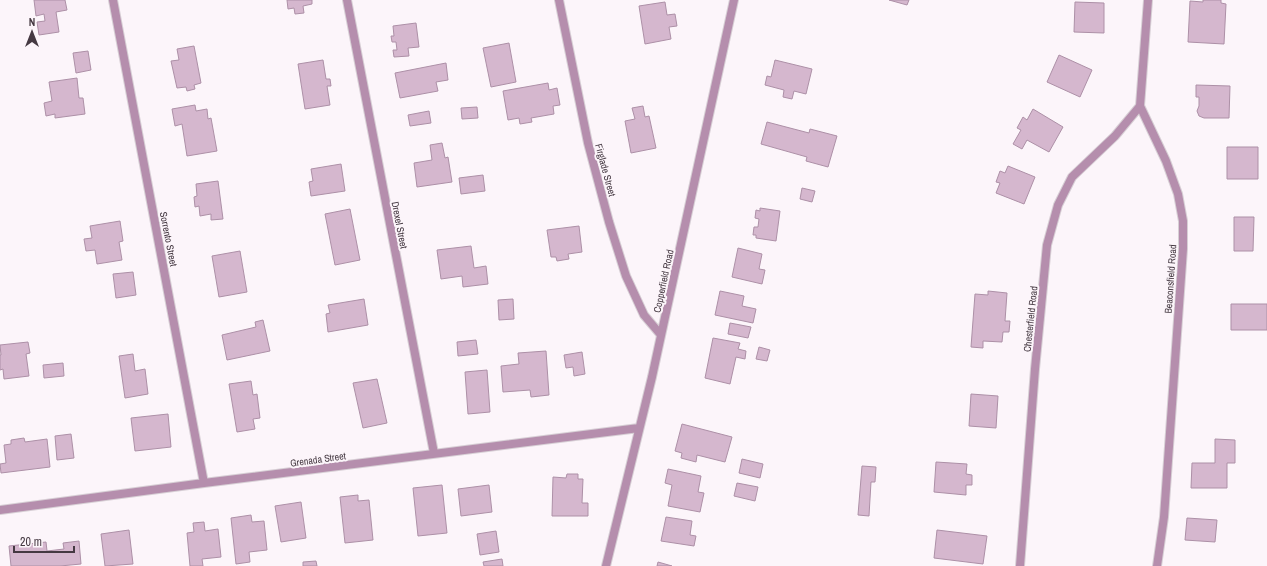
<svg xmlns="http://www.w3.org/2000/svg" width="1267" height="566" viewBox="0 0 1267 566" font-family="'Archivo Narrow',sans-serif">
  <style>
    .building { fill: #d5b7ce; stroke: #ad90a7 }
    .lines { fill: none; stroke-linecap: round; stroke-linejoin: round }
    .minor-casing { stroke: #d7cfd5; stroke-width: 10 }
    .minor { stroke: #b58ead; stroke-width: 8 }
    .labels { text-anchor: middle; stroke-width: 4; stroke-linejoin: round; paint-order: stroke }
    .street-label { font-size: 10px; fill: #453942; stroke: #fcf5fa }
  </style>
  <rect width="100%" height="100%" fill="#fcf5fa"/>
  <path class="building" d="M34 0H65L67 10 56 12 59 32 39 35 37 22 45 21 44 14 36 16Z
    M287 0H312V4L303 6 304 13 295 14 294 8 288 9Z
    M889 0H909L907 5Z
    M1203 0H1221V3L1226 4 1224 44 1188 42 1190 1 1203 2Z
    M665 2 667 15 675 14 677 26 669 27 671 39 645 44 639 6Z
    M1075 2 1104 3V33L1074 32Z
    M416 23 419 47 408 48 409 56 394 57 393 50H397L396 42H392L391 36H394L393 26Z
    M509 43 516 82 491 87 483 48Z
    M194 46 201 83 194 85 195 89 187 91 186 87 177 88 171 61 179 60 177 49Z
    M88 51 91 70 76 73 73 53Z
    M1059 55 1092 70 1080 97 1047 82Z
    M323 60 326 79H330L331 86H327L330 105 305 109 298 64Z
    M775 60 812 69 806 94 794 91 792 99 783 97 784 90 765 85 767 76 771 77Z
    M446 63 448 80 436 82 438 91 400 98 395 73Z
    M77 78 79 98H83L85 114 55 118V114L46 116 44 103 52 101 49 82Z
    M548 83 549 90 557 88 560 105 553 106 554 114 531 118 532 122 520 124 519 118 508 120 503 91Z
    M1196 85 1230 86 1229 118H1204L1199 116 1197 111 1199 106V97H1196Z
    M195 105 196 111 207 109 208 119 211 118 217 151 187 156 182 124 175 126 172 109Z
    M643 106 645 117 649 116 656 148 631 153 625 121 635 119 632 108Z
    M477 107 478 118 462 119 461 108Z
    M1033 109 1063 127 1049 152 1027 140 1022 149 1013 144 1021 130 1017 128 1023 117 1027 120Z
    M429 111 431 123 410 126 408 115Z
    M767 122 809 133 810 129 837 136 828 167 806 161 807 157 761 144Z
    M442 143 445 158 448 157 452 182 417 187 414 163 432 160 430 145Z
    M1227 147H1258V179H1227Z
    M341 164 345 191 311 196 309 182 313 181 311 169Z
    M1008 166 1035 177 1024 204 996 193 1000 183 996 182 1000 171 1005 173Z
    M483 175 485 191 461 194 459 178Z
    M218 181 223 219 211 220V214L200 216 199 206 195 207 194 197 197 196 196 184Z
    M802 188 815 191 812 202 800 199Z
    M760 208 780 211 776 241 756 238V235H753L754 227H758L759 219 755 218 756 210 760 211Z
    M350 209 360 260 335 265 325 214Z
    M1234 217H1254L1253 251H1234Z
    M120 221 123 241 119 242 122 260 97 264 95 250 86 251 84 239 92 238 90 226Z
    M579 226 582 252 568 254 569 259 557 261 556 257H551L547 230Z
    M471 246 474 268 486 266 488 284 463 287 462 276 441 279 437 250Z
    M738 248 762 254 759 269 765 270 762 284 732 277Z
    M240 251 247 292 219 297 212 256Z
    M133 272 136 295 116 298 113 274Z
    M720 291 744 296 742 306 756 309 753 323 715 315Z
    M988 291 1007 293 1005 321H1010L1009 332H1003L1002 342 983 341V348L971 347 975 294 988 295Z
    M364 299 368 325 328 332 326 314 330 313 328 305Z
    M513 299 514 319 499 320 498 300Z
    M1231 304H1267V330H1231Z
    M263 320 270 351 227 360 222 335 256 327 255 322Z
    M730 323 751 327 748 338 728 334Z
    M713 338 740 343 738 349 746 351 745 359 736 357 730 384 705 378Z
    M476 340 478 354 458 356 457 342Z
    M28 342 30 353 26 354 29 376 4 379 3 369 0 370V355H1L0 345Z
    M759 347 770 350 767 361 756 359Z
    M546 351 549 395 531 397 530 390 503 392 501 366 519 364 518 353Z
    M582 352 585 374 574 376 573 367 566 368 564 355Z
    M133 354 135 371 145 369 148 394 125 398 119 356Z
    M63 363 64 376 44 378 43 365Z
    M487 370 490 412 468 414 465 372Z
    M377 379 387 423 363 428 353 383Z
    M251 381 253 395 257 394 260 418 253 419 255 429 237 432 229 384Z
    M971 394 998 396 996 428 969 426Z
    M168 414 171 447 135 451 131 418Z
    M682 424 732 437 725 462 697 455 696 462 681 458 682 453 675 451Z
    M71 434 74 458 57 460 55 436Z
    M24 438 25 442 47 439 50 467 1 473 0 464 6 463 4 445 11 444V440Z
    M1215 439 1235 440V463H1227V488H1191L1192 463H1215Z
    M742 459 763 464 760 478 739 473Z
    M936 462 967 464 966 474 972 475V485H966V495L934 492Z
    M862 466 876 467 875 482H871L869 516 858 515Z
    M668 469 701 476 698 492 704 493 700 512 668 506 672 485 665 483Z
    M567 474H578V479H583L582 503H588V516H552L553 477 566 478Z
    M737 483 758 487 755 501 734 496Z
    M442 485 447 533 418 536 413 488Z
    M489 485 492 512 461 516 458 489Z
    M358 495V501L369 500 373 540 345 543 340 497Z
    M301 502 306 538 281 542 275 506Z
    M251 515 252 522 264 521 267 550 249 552 250 562 236 564 231 518Z
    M666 517 692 521 690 535 696 536 694 546 661 541Z
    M1187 518 1217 520 1215 542 1185 540Z
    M204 522 205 531 218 529 221 557 202 559 203 566H190L187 533 194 532 193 523Z
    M129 530 133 564 105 566 101 534Z
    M937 530 987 536 983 564 934 558Z
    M496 531 499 552 480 555 477 534Z
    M79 541 81 564 60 566H11L9 546 46 542 47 551 64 549 63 543Z
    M502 559 503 566H484L483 562Z
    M316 561 317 566H303V562Z
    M658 562 672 566H657Z"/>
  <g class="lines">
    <defs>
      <path id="minor" d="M113 0 204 483
        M347 0 434 453
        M559 0 588 143 609 222 626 276 644 315 661 335
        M1148 0 1140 106 1166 161 1178 194 1183 221V249L1164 517 1157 566
        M0 510 204 483 639 428
        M606 566 652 377 734 0
        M1020 566 1035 369 1047 245 1058 205 1072 177 1115 136 1140 106"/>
    </defs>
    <use href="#minor" class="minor-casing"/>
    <use href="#minor" class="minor"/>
  </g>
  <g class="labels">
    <g class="street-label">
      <text transform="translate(606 170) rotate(75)" y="4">Firglade Street</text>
      <text transform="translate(400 225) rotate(79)" y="4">Drexel Street</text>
      <text transform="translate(169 239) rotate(79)" y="4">Sorrento Street</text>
      <text transform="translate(1170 279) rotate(-86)" y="4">Beaconsfield Road</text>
      <text transform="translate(663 281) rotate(-78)" y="4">Copperfield Road</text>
      <text transform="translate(1030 319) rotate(-84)" y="4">Chesterfield Road</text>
      <text transform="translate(318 459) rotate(-8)" y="4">Grenada Street</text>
    </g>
  </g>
  <g transform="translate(32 32)" stroke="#fcf5fa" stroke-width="3" paint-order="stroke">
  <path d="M0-3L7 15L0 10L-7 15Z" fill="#453942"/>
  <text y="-6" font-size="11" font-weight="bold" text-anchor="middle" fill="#453942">N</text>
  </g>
  <path d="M14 546v6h60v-6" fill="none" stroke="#453942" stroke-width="2"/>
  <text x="20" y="546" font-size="12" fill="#453942" stroke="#fcf5fa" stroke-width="3" paint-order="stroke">20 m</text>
</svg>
